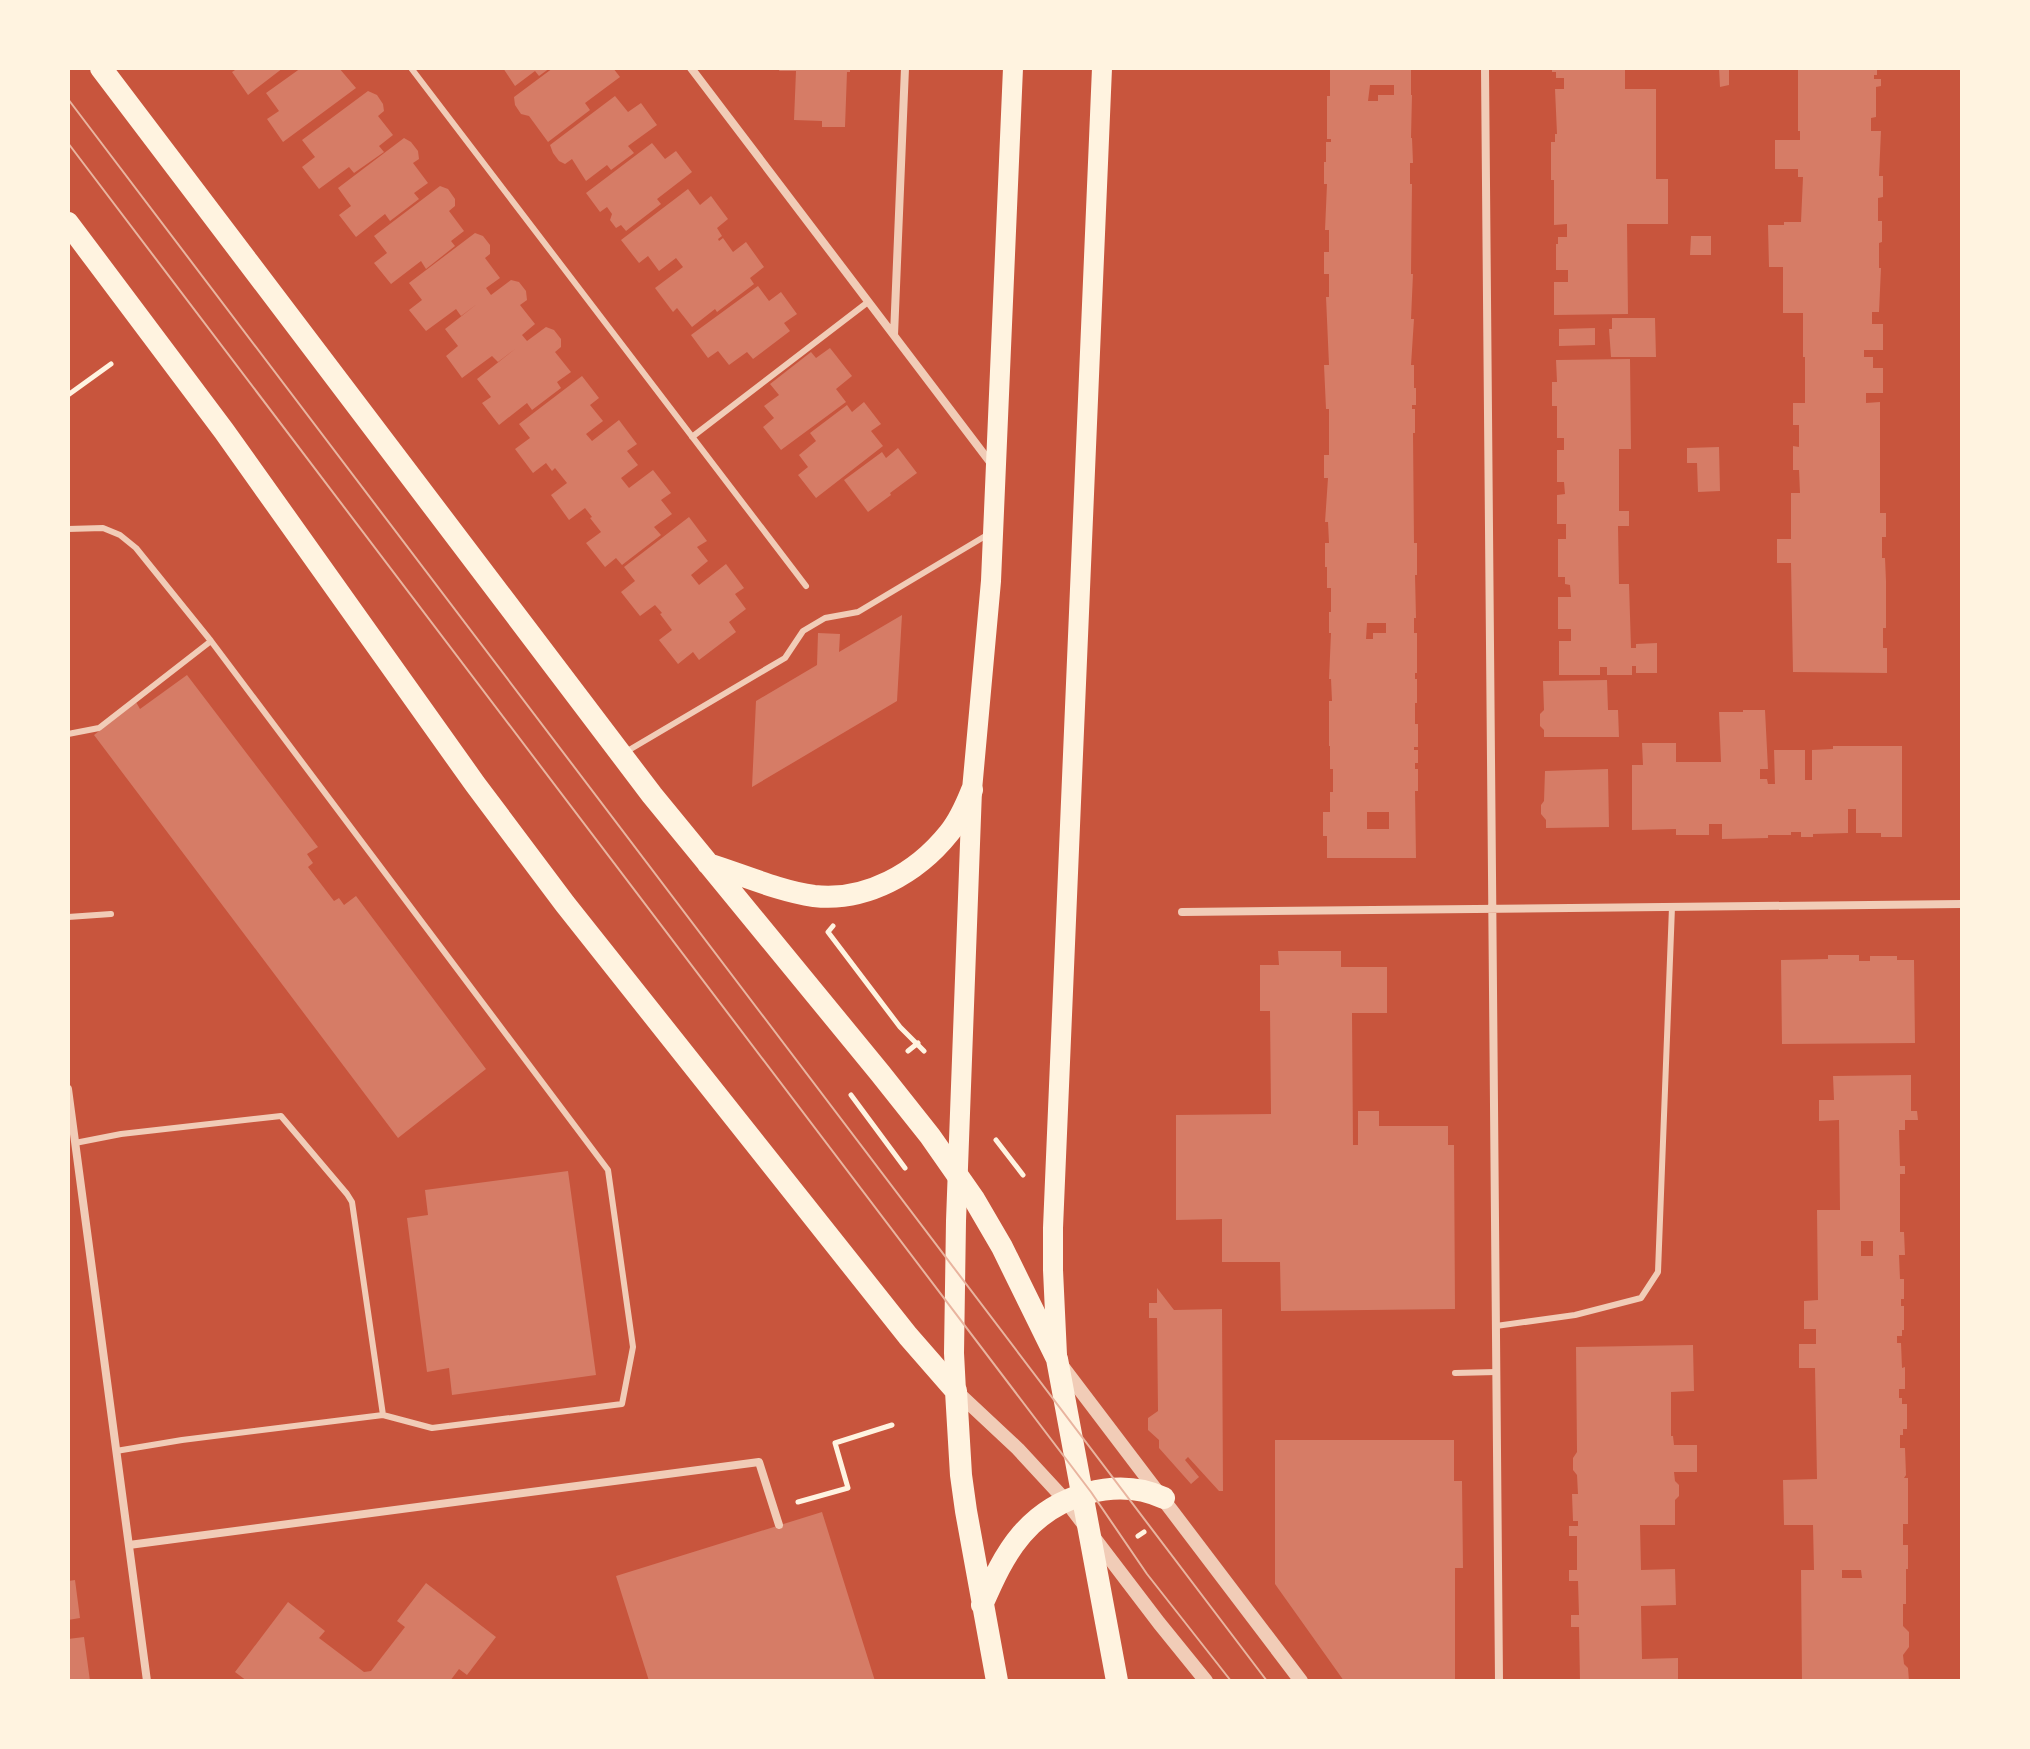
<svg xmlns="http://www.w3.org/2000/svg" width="2030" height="1749" viewBox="0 0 2030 1749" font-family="'Public Sans',sans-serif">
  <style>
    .building { fill: #d67c66; fill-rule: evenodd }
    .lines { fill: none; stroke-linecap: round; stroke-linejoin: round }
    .path { stroke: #fff3e0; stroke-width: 5 }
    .service { stroke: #f1ccb7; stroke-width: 6 }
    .minor { stroke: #f1ccb7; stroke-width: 8 }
    .tertiary { stroke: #f1ccb7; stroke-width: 14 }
    .primary { stroke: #fff3e0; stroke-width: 20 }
    .trunk { stroke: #fff3e0; stroke-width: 22 }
    .tram { stroke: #e9b49f; stroke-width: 2 }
  </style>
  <rect width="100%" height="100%" fill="#c8553d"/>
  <path class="building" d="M238 68H283L248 95 232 72Z
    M301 68H339L356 88 283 142 267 119 279 111 266 93Z
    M503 68H550L539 76 535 71 515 86Z
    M553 68H613L620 77 585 103 590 110 548 142 529 116 521 114 515 105 514 97Z
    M780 68H850V72H847L845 127H822V121L794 120 796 71H779Z
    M1330 68H1411V95H1412L1411 138H1412L1413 163H1410V184H1412L1411 274H1413L1411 319H1414L1411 365H1414V388H1416V405H1412V409H1415V433H1413L1414 543H1417V575H1415L1416 618H1414V633H1417V673H1415V679H1417V703H1415V724H1418V747H1414V750H1418V763H1415V769H1418V791H1415L1416 858H1327V836H1323V812H1330V792H1333V769H1330V746H1329V701H1332L1331 679H1329L1331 633H1329V612H1331V588H1327V567H1325V543H1329L1328 522H1325L1328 478H1324V455H1329V409H1326L1324 365H1329L1326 297H1329V274H1324V252H1329V230H1325L1327 184H1324V162H1326V142H1331V139H1327V96H1330ZM1370 85H1394V95H1378V101H1368ZM1367 623H1386V633H1373V639H1366ZM1367 812H1389V829H1367Z
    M1552 68H1625V89H1656V179H1668V224H1627L1628 314 1554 315V282H1568V270H1556V244H1558V237H1567V224L1554 225V180H1551V142H1555V134H1557L1555 89H1564V78H1556V72H1552Z
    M1719 68H1729V85L1720 87Z
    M1798 68H1877V75H1874V79H1881V86L1876 87V117L1871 118V131H1881L1879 176H1883V197L1878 198V221H1882V242L1879 243V268H1881L1879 312H1872V324H1883V350H1864V357H1873V368H1883V393H1866V403L1880 402V513H1886V537H1882V558H1885L1886 581V628H1883V648H1887V673L1793 672 1791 563H1777V539H1791V493H1800L1799 470H1793V446L1799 447V425H1793V403H1805V357H1803V313H1783V267H1769L1768 225H1784V222H1801L1803 177H1798V169H1775V140H1800V131H1798Z
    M368 91 377 95 383 104 384 111 378 116 393 135 379 146 384 152 354 173 349 167 319 189 302 167 315 157 302 140Z
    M615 96 628 112 641 103 657 125 628 146 634 153 611 170 607 165 586 181 572 159 565 164 559 161 553 153 550 145Z
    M404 138 411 142 418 151 419 159 413 163 428 183 414 193 419 199 390 221 385 214 356 237 339 215 351 206 338 188Z
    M652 143 665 159 676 151 692 172 657 199 661 204 626 231 621 225 616 228 610 220 612 214 607 207 600 212 586 193Z
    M440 186 448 189 455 199V206L449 211 464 231 451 241 455 246 426 269 421 261 391 284 374 263 387 253 374 236Z
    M688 189 700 205 711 196 728 219 717 228 722 236 718 239 719 241 723 238 733 252 746 242 764 267 750 278 754 284 717 312 715 309 692 327 677 308 673 312 655 288 683 267 676 258 659 271 648 256 639 263 621 240Z
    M475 233 483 236 490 245V254L485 258 500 278 486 288 491 295 511 280 519 282 526 291 527 300 520 305 535 324 522 335 527 341 546 327 554 330 561 339V347L555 352 571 372 557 382 561 388 532 410 527 403 499 425 482 403 491 397 477 379 515 349 498 362 492 356 462 378 446 356 458 346 445 329 477 304 461 316 456 309 426 331 409 310 422 300 409 283Z
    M1691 236H1711V255H1690Z
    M758 286 769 301 781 292 797 314 784 323 790 331 753 359 747 352 729 365 718 351 708 358 691 335Z
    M1612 318H1655L1656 357H1611L1609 329H1612Z
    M1595 328V345L1559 346V329Z
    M830 348 852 376 836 389 846 402 781 450 763 427 774 418 764 406 779 395 770 384 811 352 816 358Z
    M1630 359 1631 449H1619V511H1629V526H1618L1619 584H1629L1631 648H1636V644L1657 643V673H1636V666H1632V675H1607V667H1600V675H1559V641H1571V629H1558V597H1571L1570 585 1565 584V577H1558V539H1566V524H1557V495L1565 494 1564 482H1557V450H1564V438H1557V406H1552V382H1557L1556 360Z
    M582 376 599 398 590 405 603 421 586 434 592 441 619 420 637 444 627 451 638 465 621 478 629 488 653 470 671 493 661 500 672 514 654 527 661 535 622 565 616 558 605 567 586 543 601 532 590 518 592 517 585 508 569 520 551 495 567 483 555 468 552 471 546 463 533 473 515 449 530 438 519 424Z
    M864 402 881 424 871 431 883 446 816 498 798 475 808 467 799 455 816 441 810 433 847 405 852 412Z
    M1719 447 1720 491 1698 492 1697 463H1687V448Z
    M898 448 917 473 890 493 891 495 868 512 844 480 882 452 886 458Z
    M689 517 707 541 697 547 708 561 691 575 699 585 726 564 744 588 735 594 746 609 729 622 736 632 699 660 693 652 678 664 659 640 672 630 660 614 662 613 655 605 640 616 621 592 635 581 624 567Z
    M902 615 897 701 752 787 756 701 817 665 818 633 840 634 839 652Z
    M187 675 318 847 307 854 313 863 308 867 334 901 339 898 344 905 356 896 486 1069 398 1138 94 735 136 702 140 709Z
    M1607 680 1608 710H1618L1619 737H1544V730L1540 726V714L1544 710 1543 681Z
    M1743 710H1765L1768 769H1760V779H1767L1768 784H1775L1774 750H1805V780H1812V750L1833 749V746H1902V837H1881V833H1856V809H1848V833L1813 834V837H1801V832H1791V835H1768V838L1722 839V824H1709V835H1676V829L1632 830V765H1643L1642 743H1676V762H1721L1719 712H1743Z
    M1608 769 1609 827 1546 828V820L1541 814V805L1544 801 1545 771Z
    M1278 951H1341V967H1387V1013H1352L1353 1145H1358V1111H1379V1126H1448V1145H1454L1455 1309 1281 1311 1280 1262H1222V1219L1176 1220V1115L1271 1114 1270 1011H1260V965H1279Z
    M1828 955H1859V961H1870V956H1897V960H1914L1915 1043 1782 1044 1781 960 1828 959Z
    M1911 1075V1111H1917L1918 1120H1905V1130H1899L1900 1166H1905V1174H1900V1232H1904L1905 1255H1899L1900 1279H1904V1299H1901V1306H1904V1330H1902V1336H1897V1343H1901L1902 1368 1905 1367V1389H1899V1398H1902V1404H1907V1429H1903V1435H1900V1448H1905L1906 1475 1904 1478H1908V1524H1903V1545H1908V1569H1906V1604H1903V1626L1909 1632V1647L1903 1655 1904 1664 1908 1668 1909 1681H1802L1801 1570H1814L1813 1525H1784L1783 1480 1817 1479 1815 1368H1799V1344H1816V1329H1804V1301L1818 1300 1817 1210H1840L1839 1120 1819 1121V1100H1834L1833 1076ZM1861 1241H1873V1256H1861ZM1842 1570H1861L1862 1578H1842Z
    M568 1171 596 1375 452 1395 449 1368 427 1372 407 1218 428 1215 425 1190Z
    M1157 1288 1174 1310 1222 1309 1223 1491H1219L1188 1457 1185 1460 1199 1477 1191 1484 1159 1448V1440L1148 1430V1418L1158 1411 1157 1318H1149V1303H1157Z
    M1693 1345 1694 1391 1671 1392V1436H1673L1674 1445H1697V1472H1674L1675 1481 1679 1485V1496L1675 1500V1525H1640L1641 1570 1675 1569 1676 1605 1641 1606 1642 1659 1678 1658V1681H1580L1579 1627H1571V1615H1579L1578 1581H1569V1570H1577V1536H1569V1526H1578V1521H1573L1572 1494H1578L1577 1475 1573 1470V1458L1577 1452 1576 1347Z
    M1275 1440H1454V1481H1462L1463 1568H1455V1681H1344L1275 1584Z
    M822 1512 875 1681H649L616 1576Z
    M75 1580 80 1618 68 1620V1581Z
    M426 1583 496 1637 467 1675 459 1669 450 1681H247L235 1672 288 1602 325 1631 319 1638 364 1672 371 1671 405 1627 397 1621Z
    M84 1637 90 1681H68V1639Z"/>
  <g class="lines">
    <path class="path" d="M68 395 111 364
      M833 926 828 932 900 1027 924 1051
      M908 1051 918 1043
      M851 1095 905 1168
      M996 1140 1023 1175
      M798 1502 848 1488 835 1443 892 1425
      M1138 1536 1144 1532"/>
    <path class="service" d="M411 68 806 586
      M692 437 868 302
      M68 529 103 528 120 535 136 548 211 641 608 1170 633 1347 622 1404 432 1428 383 1415 182 1440 116 1451
      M68 734 99 728 211 641
      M624 753 785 658 803 631 825 618 858 612 987 535
      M68 917 111 914
      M75 1143 121 1134 281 1116 347 1194 352 1202 383 1415
      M1496 1326 1575 1315 1641 1298 1658 1272 1672 907
      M1455 1373 1496 1372"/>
    <path class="minor" d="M691 68 993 466
      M1485 68 1499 1681
      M894 335 905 68
      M1182 912 1962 904
      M68 1089 147 1681
      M129 1545 759 1462 779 1525"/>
    <path class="tertiary" d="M1062 1366 1301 1681
      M956 1391 1018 1449 1066 1501 1159 1623 1206 1681"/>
    <path class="primary" d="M1057 1355 1053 1270V1228L1102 68
      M956 1391 954 1353 956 1221 972 790 991 581 1013 68"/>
    <path class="trunk" d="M101 68 652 795 880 1073 930 1136 974 1199 1002 1247 1057 1359 1117 1681
      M68 223 224 431 475 784 565 904 908 1336 956 1391 961 1475 966 1511 997 1681
      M708 864C743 875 779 891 814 896 866 902 917 873 949 833 959 821 966 805 972 790
      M982 1605C993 1580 1004 1555 1022 1534 1056 1495 1116 1476 1164 1498"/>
    <path class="tram" d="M68 99 1267 1681
      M68 143 1091 1492 1147 1574 1231 1681"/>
  </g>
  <rect width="2030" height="1749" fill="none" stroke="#fff3e0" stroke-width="140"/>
</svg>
